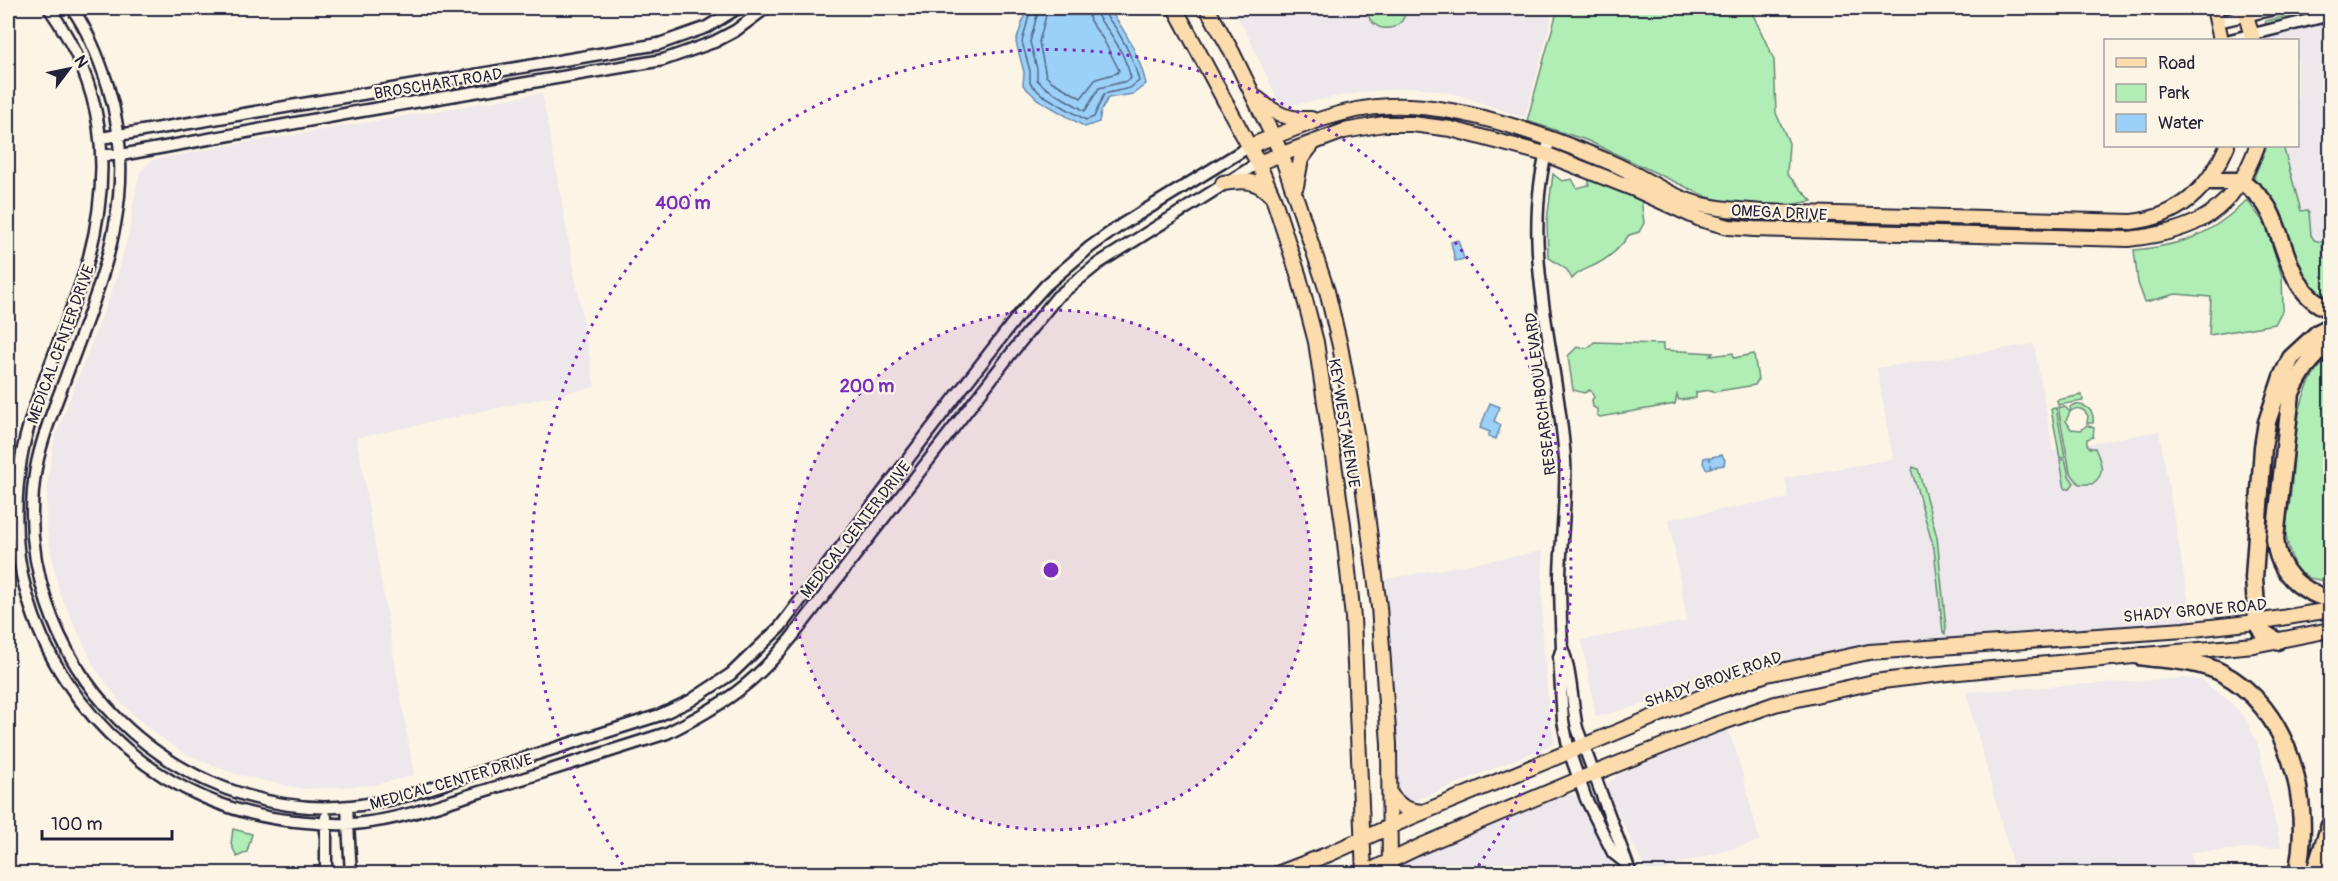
<svg xmlns="http://www.w3.org/2000/svg" width="2338" height="881" viewBox="0 0 2338 881" font-family="Pangolin,sans-serif">
  <style>
    .built { fill: #eee7eb }
    .green { fill: #b0eeb5; stroke: #698878; stroke-width: 1.5 }
    .water { fill: #9bd0f9; stroke: #6b8aad; stroke-width: 1.5 }
    .lines { fill: none; stroke-linecap: round; stroke-linejoin: round }
    .shore { stroke: #526887; stroke-width: 1.5 }
    .minor-casing { stroke: #22223b; stroke-width: 15 }
    .major-casing { stroke: #22223b; stroke-width: 18 }
    .highway-casing { stroke: #22223b; stroke-width: 21 }
    .minor { stroke: #fcf5e5; stroke-width: 10 }
    .major { stroke: #fcdcac; stroke-width: 14 }
    .highway { stroke: #fcdcac; stroke-width: 16 }
    .ring { fill: none; stroke: #7b2cbf; stroke-width: 3; stroke-dasharray: 3 6 }
    .labels { text-anchor: middle; stroke-width: 4.5; stroke-linejoin: round; paint-order: stroke }
    .street-label { font-size: 16px; fill: #22223b; stroke: #fcf5e5 }
    .centre { fill: #7b2cbf; stroke: #fcf5e5; stroke-width: 3 }
    .ring-label { font-size: 18px; text-anchor: middle; font-weight: bold; fill: #7b2cbf; stroke: #fcf5e5; stroke-width: 4.5; stroke-linejoin: round; paint-order: stroke }
  </style>
  <rect width="100%" height="100%" fill="#fcf5e5"/>
  <filter id="ink" filterUnits="userSpaceOnUse"><feTurbulence type="fractalNoise" baseFrequency=".0167" numOctaves="2"/><feDisplacementMap in="SourceGraphic" scale="12" xChannelSelector="R" yChannelSelector="G"/><feConvolveMatrix kernelMatrix="1 2 1 2 8 2 1 2 1" color-interpolation-filters="sRGB"/></filter>
  <g filter="url(#ink)">
    <path class="built" d="M1232 8H1554L1525 118 1459 95 1418 87 1363 92 1281 107 1246 32Z
      M2330 17V262L2291 264 2242 181 2258 146H2298V40H2255V37Z
      M542 93 595 387 357 438 414 775 375 785 303 789 235 774 185 754 149 729 120 702 95 668 59 592 46 526 48 477 55 437 116 280 129 233 137 183 141 171 152 160 226 146Z
      M2034 344 2053 450 2159 431 2193 627 1990 640 1765 672 1596 717 1582 640 1687 621 1669 519 1788 498 1785 478 1893 459 1877 368Z
      M1543 551 1542 627 1549 714 1555 743 1410 803 1399 795 1386 579Z
      M2184 678 2203 681 2229 701 2246 719 2258 745 2281 847 2190 852 2194 873H2015L1966 692Z
      M1727 729 1737 754 1760 841 1675 865 1657 873H1647L1607 789 1608 783 1618 775Z
      M1568 793 1577 797 1601 841 1615 873H1400L1403 864 1413 858Z"/>
    <path class="green" d="M1367 8H1406C1405 35 1368 35 1367 8Z
      M1558 8H1750L1774 60 1776 113 1789 143 1787 174 1812 201 1789 205 1730 203 1707 197 1586 140 1527 121Z
      M2324 8H2330V11L2265 25 2266 21Z
      M2267 146H2283L2301 211 2307 210 2309 212 2311 235 2314 240 2322 242 2323 258 2330 257V303L2308 286 2256 184 2254 177Z
      M1553 174 1562 181 1572 179 1577 188 1589 185V174L1641 199 1644 223 1639 232 1629 235C1621 247 1610 257 1597 264 1588 269 1579 270 1572 279L1567 270 1548 257 1547 221Z
      M2247 200 2265 224 2282 276 2283 309 2275 324 2209 335 2211 297 2176 294 2145 302 2138 283 2134 250C2185 245 2210 235 2247 200Z
      M1594 342 1663 344V350L1713 353 1710 356 1733 353 1734 358 1754 354 1758 380 1755 385 1713 392 1712 390 1696 392V398L1679 400 1677 395 1675 404 1600 417 1597 415V409L1593 407 1592 400 1594 397 1590 390 1584 393 1573 390 1568 356 1577 347C1585 349 1589 349 1594 342Z
      M2330 357V582L2309 578 2295 569C2292 557 2286 544 2286 532 2286 519 2290 505 2291 491 2296 446 2292 387 2330 357Z
      M2082 395 2083 401 2058 405 2057 400Z
      M2073 405C2085 403 2095 410 2093 423H2087L2088 416C2084 409 2078 406 2071 411L2070 407Z
      M2058 407H2065L2070 412 2066 421 2071 429 2081 430 2087 425 2094 428 2093 437 2087 439V444L2090 448H2095C2101 462 2107 474 2092 484H2079L2070 472Z
      M2056 408 2065 457 2060 458 2051 409Z
      M2065 459 2069 476 2074 483 2070 488 2065 489 2060 460Z
      M1913 467 1918 469 1937 537 1946 628 1945 634 1943 632 1934 549 1912 472Z
      M233 829 252 834 247 852 237 857 231 844Z"/>
    <path class="water" d="M1027 8H1108C1126 31 1139 55 1146 84L1133 94 1108 98 1101 111 1099 122 1085 127 1037 99 1023 85 1024 72 1016 42Z
      M1458 240 1464 259 1455 261 1451 242Z
      M1490 403 1500 407 1494 421 1501 425 1496 439 1488 436 1490 432 1480 428Z
      M1722 455 1725 460 1724 465 1712 467 1711 464V468L1706 469 1703 463 1704 458 1709 457 1710 461 1711 457Z"/>
    <g class="lines">
      <path class="shore" d="M1031 8 1022 42 1030 71V83L1041 94 1086 120 1094 117 1104 94 1130 88 1139 81C1135 63 1127 47 1118 32 1114 23 1104 17 1103 8
        M1039 8 1030 42 1037 69V80L1046 88 1085 111 1099 88 1127 81 1131 78C1127 63 1119 46 1110 33 1104 24 1096 18 1096 8
        M1048 8 1039 42 1046 76 1051 81 1081 98 1096 79 1117 73 1119 70 1103 39 1090 21 1087 8"/>
      <defs>
        <path id="minor" d="M49 8C104 86 113 165 89 257 82 285 69 313 59 341 45 380 28 418 21 459 14 504 14 551 27 595 61 717 169 809 295 821 317 823 341 826 363 823 400 819 435 806 470 795 536 775 601 754 667 733 722 706 754 684 792 637L1013 351 1057 297 1099 263 1258 163
          M72 8C89 32 99 58 108 86 141 194 102 279 65 379 54 408 42 437 36 468 20 559 54 655 119 720 179 779 266 815 351 806 399 802 447 782 493 768 549 750 605 733 660 715L690 701 731 674 780 627 940 417 1018 316 1046 285 1090 247 1121 225 1250 146
          M2217 22 2279 8
          M2230 40 2330 15
          M101 138 659 44 707 27 738 8
          M1550 139C1517 245 1558 353 1565 460 1567 498 1561 537 1560 575 1560 599 1561 624 1562 648 1571 668 1572 705 1577 728L1631 874
          M103 155H121L356 112 663 60 714 42 735 31 766 8
          M1561 651 1559 657 1563 721 1569 751 1586 799 1613 853 1627 864
          M347 807 351 874
          M326 817V874"/>
        <path id="major" d="M1175 8 1258 163 1273 197 1299 277 1316 342 1343 524 1353 618 1364 874
          M1207 8 1232 52 1281 153 1327 291 1340 346 1357 438 1379 607 1389 744 1390 874
          M2214 8 2221 40
          M2244 8 2253 40
          M1258 99C1275 114 1288 120 1311 119
          M1250 146C1293 129 1341 108 1389 106 1459 103 1548 136 1612 163 1642 176 1671 198 1703 205 1722 210 1743 210 1762 212L2131 222C2180 217 2208 189 2227 146
          M1258 163 1344 131 1384 124H1412L1451 129 1545 154 1632 188 1700 219 1729 227 1754 229 2128 239C2195 232 2234 212 2257 146
          M1223 183C1243 180 1256 179 1270 194
          M1296 186 1301 159 1314 142
          M1390 794C1400 807 1407 811 1423 812
          M1277 874 1329 854 1409 818 1704 696 1767 674 1869 652 2184 630 2257 622 2330 610
          M1363 874 1421 846 1580 779 1715 725 1775 704 1874 682 1948 673 2254 645 2330 630"/>
        <path id="highway" d="M2209 181H2241C2253 190 2263 198 2270 212 2287 245 2289 295 2330 309
          M2330 344C2311 357 2301 372 2291 393L2275 539C2278 572 2299 591 2330 599
          M2277 641 2262 632 2257 622 2254 578 2263 447 2267 422 2282 377 2291 358 2318 333 2330 327
          M2139 656C2165 660 2197 660 2220 672 2290 707 2313 803 2297 874
          M2314 874 2330 825"/>
      </defs>
      <use href="#minor" class="minor-casing"/>
      <use href="#major" class="major-casing"/>
      <use href="#highway" class="highway-casing"/>
      <use href="#minor" class="minor"/>
      <use href="#major" class="major"/>
      <use href="#highway" class="highway"/>
    </g>
  </g>
  <circle cx="1051" cy="570" r="260" fill="#7b2cbf" fill-opacity=".12"/>
  <g class="ring">
    <circle cx="1051" cy="570" r="260"/>
    <path d="M628 872A520 520 0 1 1 1474 872"/>
  </g>
  <g class="labels">
    <g class="street-label">
      <text transform="translate(438 83) rotate(-9)" y="6">BROSCHART ROAD</text>
      <text transform="translate(1779 212) rotate(3)" y="6">OMEGA DRIVE</text>
      <text transform="translate(60 344) rotate(-70)" y="6">MEDICAL CENTER DRIVE</text>
      <text transform="translate(1540 394) rotate(-97)" y="6">RESEARCH BOULEVARD</text>
      <text transform="translate(1345 423) rotate(81)" y="6">KEY WEST AVENUE</text>
      <text transform="translate(855 529) rotate(-52)" y="6">MEDICAL CENTER DRIVE</text>
      <text transform="translate(2195 610) rotate(-5)" y="6">SHADY GROVE ROAD</text>
      <text transform="translate(1713 679) rotate(-19)" y="6">SHADY GROVE ROAD</text>
      <text transform="translate(451 781) rotate(-16)" y="6">MEDICAL CENTER DRIVE</text>
    </g>
  </g>
  <circle cx="1051" cy="570" r="9" class="centre"/>
  <g class="ring-label">
    <text x="683" y="209">400 m</text>
    <text x="867" y="392">200 m</text>
  </g>
  <rect width="2338" height="881" fill="none" stroke="#fcf5e5" stroke-width="30"/>
  <rect x="15" y="15" width="2308" height="851" fill="none" stroke="#22223b" stroke-width="2" filter="url(#ink)"/>
  <rect x="2104" y="39" width="195" height="108" fill="#fcf5e5" stroke="#a5a1a1" stroke-width="1.5"/>
  <rect x="2116" y="58" width="30" height="9" fill="#fcdcac" stroke="#a5a1a1" stroke-width="1.5"/>
  <text x="2158" y="69" font-size="18" fill="#22223b">Road</text>
  <rect x="2116" y="84" width="30" height="18" fill="#b0eeb5" stroke="#a5a1a1" stroke-width="1.5"/>
  <text x="2158" y="99" font-size="18" fill="#22223b">Park</text>
  <rect x="2116" y="114" width="30" height="18" fill="#9bd0f9" stroke="#a5a1a1" stroke-width="1.5"/>
  <text x="2158" y="129" font-size="18" fill="#22223b">Water</text>
  <g transform="translate(69 69) rotate(58)" stroke="#fcf5e5" stroke-width="4.5" paint-order="stroke">
  <path d="M0-4.5L10 22L0 15L-10 22Z" fill="#22223b"/>
  <text y="-9" font-size="16" font-weight="bold" text-anchor="middle" fill="#22223b">N</text>
  </g>
  <path d="M42 830v9h130v-9" fill="none" stroke="#22223b" stroke-width="3"/>
  <text x="51" y="830" font-size="18" fill="#22223b" stroke="#fcf5e5" stroke-width="4.5" paint-order="stroke">100 m</text>
</svg>
